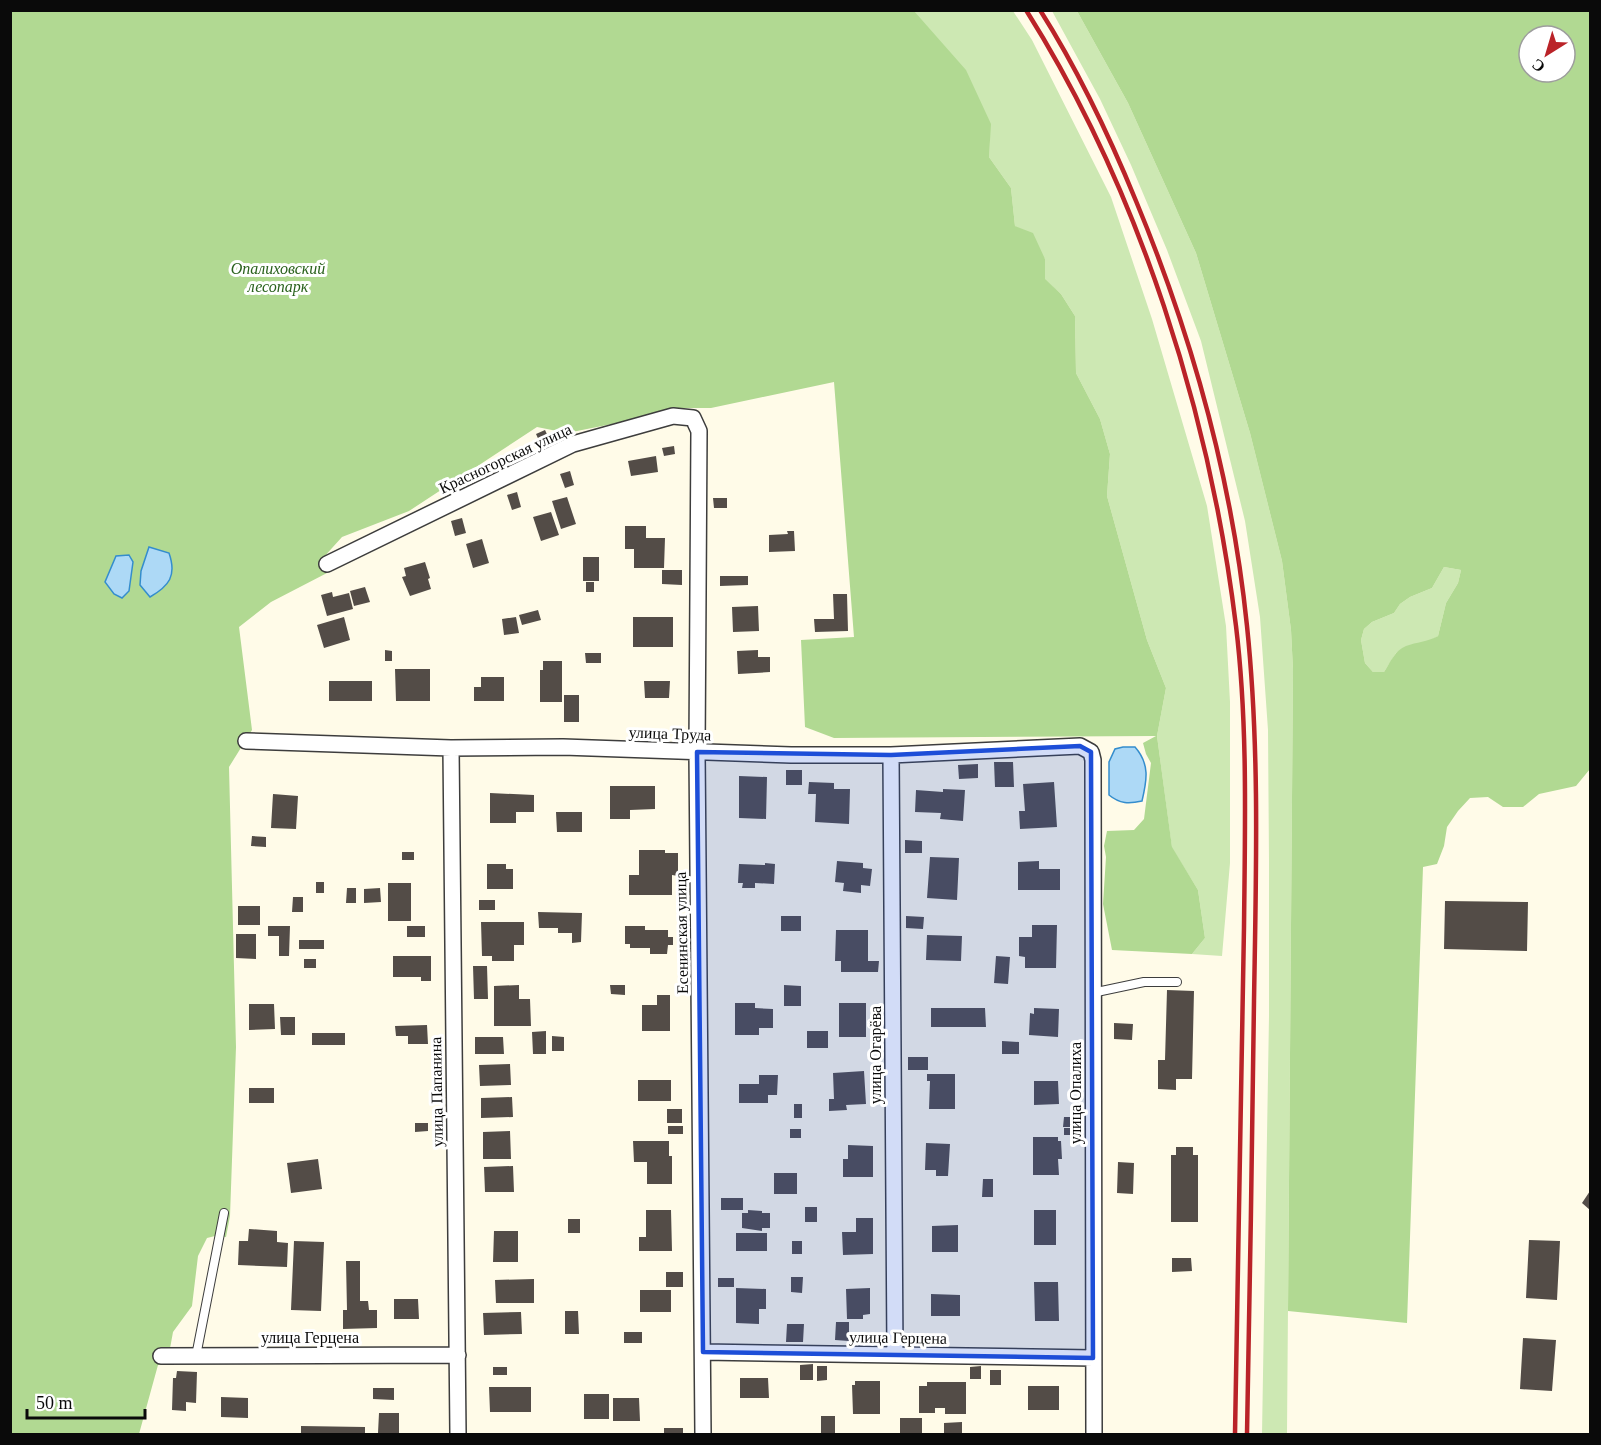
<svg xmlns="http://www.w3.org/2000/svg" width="1601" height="1445" viewBox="0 0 1601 1445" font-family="Georgia,serif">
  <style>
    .green { fill: #cde8b3 }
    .forest { fill: #b1d992; fill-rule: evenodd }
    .water { fill: #add9f6; stroke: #348dcd; stroke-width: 1.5 }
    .building { fill: #534c47 }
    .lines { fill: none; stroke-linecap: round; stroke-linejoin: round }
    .service-casing { stroke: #3d3d3d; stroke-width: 10 }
    .minor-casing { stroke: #3d3d3d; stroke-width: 18 }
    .service { stroke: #fff; stroke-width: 8 }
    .minor { stroke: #fff; stroke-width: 15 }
    .rail { stroke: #ba2328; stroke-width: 4.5 }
    .marked { fill: #1d4ed8; fill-opacity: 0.2; stroke: #1d4ed8; stroke-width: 4.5; stroke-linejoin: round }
    .labels { text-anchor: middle; stroke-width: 6; stroke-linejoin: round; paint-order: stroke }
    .park-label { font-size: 16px; font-style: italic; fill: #29611c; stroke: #fff }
    .street-label { font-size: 16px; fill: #0a0a0a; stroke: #fff }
  </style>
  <rect width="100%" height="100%" fill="#fffbe8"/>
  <path class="green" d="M914 11H1013L1032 40 1111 197 1152 319 1207 506 1226 626 1230 702V863L1222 956 1192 954 1205 938 1198 890 1172 848 1157 736 1166 688 1147 640 1107 496 1110 454 1100 419 1076 373 1075 316 1061 294 1044 279 1045 259 1015 226 1011 188 989 157 990 123Z
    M1052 11H1077L1128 103 1196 253 1250 433 1282 561 1291 630 1293 670 1287 1434H1262L1269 1016V861L1268 730 1260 617 1245 521 1201 341 1167 250 1131 165 1100 99Z
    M1444 567 1461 570 1458 583 1446 603 1438 636 1428 642 1396 653 1384 672H1373L1365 663 1361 640 1364 629 1372 622 1394 613 1400 604 1410 597 1432 588Z"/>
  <path class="forest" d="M10 11H914L966 70 991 124 989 157 1011 188 1015 226 1033 233 1045 259V279L1061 294 1075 316 1076 373 1100 419 1110 454 1107 496 1147 640 1166 688 1157 736 1172 847 1198 890 1205 938 1192 954 1112 950 1103 904 1106 857 1104 846 1107 831 1134 830 1144 819 1151 763 1146 754 1143 743 1156 736 834 738 805 727 801 640 854 637 834 382 711 408H675L627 421 567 433 537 427 409 511 342 537 323 558 327 573 271 602 239 627 252 730 229 767 236 1047 230 1216 226 1237 215 1236 207 1238 198 1256 192 1306 173 1332 167 1365H158L139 1434H11Z
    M1077 11H1590V769L1576 786 1539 794 1523 807H1503L1488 797 1470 798 1458 811 1447 827 1444 846 1437 864 1423 867 1407 1323 1288 1311 1293 670 1291 630 1282 561 1250 433 1196 253 1128 103ZM1529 36H1565V72H1529ZM1444 567 1461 570 1458 583 1446 603 1438 636C1427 642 1417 642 1406 646 1395 650 1390 663 1384 672H1373L1365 663 1361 640 1364 629 1372 622 1394 613 1400 604 1410 597 1432 588Z"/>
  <path class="water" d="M149 547 169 553C177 576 169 586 150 597L140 585 141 571Z
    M129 555 133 562 129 591 122 598 114 594 105 582 116 556Z
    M1123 747H1135C1150 764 1147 780 1142 801 1129 804 1120 804 1109 795V762L1115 749Z"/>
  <path class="building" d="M545 430 552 445 543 449 536 434Z
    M674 446 675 454 664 456 662 448Z
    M656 456 658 472 631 476 628 461Z
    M570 471 574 485 565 488 560 474Z
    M517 492 521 507 512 510 507 495Z
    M567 497 576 524 561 529 552 501Z
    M713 498H727V508H714Z
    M551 512 559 535 541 541 533 517Z
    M462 518 466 533 455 536 451 521Z
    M625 526H646V538H665L664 568H634V549H625Z
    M787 531H794L795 551 769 552V535L788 534Z
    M482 539 489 563 473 568 466 544Z
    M583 557H599V581H583Z
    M425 562 430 578 428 579 431 589 410 596 402 577 406 576 404 568Z
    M662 570H682V585L662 584Z
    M720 576H748V585L720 586Z
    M586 582H594V592H586Z
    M365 587 370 602 354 606 350 591Z
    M332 592 333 597 349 593 353 609 327 616 321 595Z
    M833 594H847L848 631 815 632 814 619H834Z
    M758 606 759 631 733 632 732 607Z
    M538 610 541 620 522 625 519 615Z
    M344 617 350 640 324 648 317 625Z
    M516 617 519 633 504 635 502 619Z
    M633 617H673V647H633Z
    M385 650 392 651V661H385Z
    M758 650V657H770V672L738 674 737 651Z
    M585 653H601V663H586Z
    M543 661H562V702H540V670H543Z
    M395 669H430V701H396Z
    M481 677H504V701H474V687H481Z
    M329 681H372V701H329Z
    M644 681H670L669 698H645Z
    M564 695H579V722H564Z
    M994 762H1013L1014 787H995Z
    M978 764V778L959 779 958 765Z
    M786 770H802V785H786Z
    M739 776 767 777 766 819 739 818Z
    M809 782 834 783V789H850L849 824 815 822 816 794H808Z
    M1054 782 1057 827 1020 829 1019 811H1025L1023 784Z
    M610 786H655V809L630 810V819H610Z
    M943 789 965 790 963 821 940 819 941 813 915 812 916 790 943 792Z
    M490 793 534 795V812H516V823H490Z
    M273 794 298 796 296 829 271 828Z
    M556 812H582V832H557Z
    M252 836 266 837V847L251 846Z
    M905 840 922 841V853H905Z
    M639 850H665V853H678V876L672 875V895H629V875H639Z
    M402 852H414V860H402Z
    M930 857 959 858 957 900 927 898Z
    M837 861 863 863V868L872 869 870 886 861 885V893L843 891 844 883 835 882Z
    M1039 861V869H1060V890H1018V862Z
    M765 863 775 864 774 884 755 883V888H742L743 883H738L739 864 765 865Z
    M487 864H506V869H513V889H487Z
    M316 882H324V893H316Z
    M388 883H411V921H388Z
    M347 888H356V903H346Z
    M380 888 381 902 364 903V889Z
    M293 897H303V912H292Z
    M479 900H495V910H479Z
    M1445 901 1528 902 1527 951 1444 949Z
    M238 906H260V925H238Z
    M538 912 582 913 581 942 572 943V933H558V928H539Z
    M781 916H801V931H781Z
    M906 916 924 917 923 929 906 928Z
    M481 922H524V945H514V961H492V956H482Z
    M1032 925H1057L1056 968H1025V957L1019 956V937H1032Z
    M268 926H290L289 956H279V936H268Z
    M407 926H425V937H407Z
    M625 926H645V930H668V937H673V945H668L667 954H650V948H630V944H625Z
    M836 930H868V961H879L878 972H841V961H835Z
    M236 934H256V959L236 958Z
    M927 935 962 936 961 961 926 960Z
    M299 940H324V949H299Z
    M393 956H431V981H421V977H393Z
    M996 956 1010 957 1008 984 994 983Z
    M304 959H316V968H304Z
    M473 966H487L488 999H474Z
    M519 985V999H530L531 1026H494V986Z
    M610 985H625V995L611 994Z
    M784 985 801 986V1006H784Z
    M1167 990 1194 991 1192 1079H1176V1090L1158 1089V1060H1165Z
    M657 995H670V1031H642V1005H657Z
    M735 1003H755V1008L773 1009V1028H759V1035H735Z
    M839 1003H866V1037H839Z
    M249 1004H274L275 1029 249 1030Z
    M931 1008H985L986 1027H931Z
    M1034 1008 1059 1009 1058 1037 1029 1035 1030 1013 1034 1014Z
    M280 1017H295V1035H281Z
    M1114 1023 1133 1024 1132 1040 1114 1039Z
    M427 1025 428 1044H408V1036H396L395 1026Z
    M546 1031V1054H533L532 1032Z
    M807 1031H828V1048H807Z
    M312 1033H345V1045H312Z
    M552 1036 564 1037V1051H552Z
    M475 1037H503L504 1054H475Z
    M1002 1041 1019 1042V1054H1002Z
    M908 1057H928V1070H908Z
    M510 1064 511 1085 480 1086 479 1065Z
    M864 1071 866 1104 846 1105 847 1110 829 1111V1099H834L833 1073Z
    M927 1074H955V1109H929L930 1081H927Z
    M759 1075H778L777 1095H768V1103H739V1084H759Z
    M638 1080H671V1101H638Z
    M1034 1081H1058L1059 1104 1034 1105Z
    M249 1088H274V1103H249Z
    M512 1097 513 1117 481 1118V1098Z
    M794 1104H802V1118H794Z
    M667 1109H682V1123H667Z
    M1064 1117H1075V1127H1063Z
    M415 1123H428V1131L415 1132Z
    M668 1126H683V1134H668Z
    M1064 1128H1075V1135H1064Z
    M790 1129H801V1138H790Z
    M510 1131 511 1159H483V1132Z
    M1033 1137H1058V1141H1061L1062 1159H1058L1059 1175H1033Z
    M633 1141H669V1156H672V1184H647V1162H634Z
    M926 1143 950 1144 948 1176H936V1170H925Z
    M848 1145 873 1146V1177H843V1159H848Z
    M1176 1147H1193V1155H1198V1222H1171V1155H1176Z
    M318 1159 322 1189 291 1193 287 1163Z
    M1118 1162 1134 1163 1133 1194 1117 1193Z
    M513 1166 514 1192H485L484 1167Z
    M774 1173H797V1194H774Z
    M983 1179H993V1197H982Z
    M1590 1191V1210L1582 1203Z
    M721 1198H743V1210H721Z
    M805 1207H817V1222H805Z
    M646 1210H671L672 1251H639V1237H646Z
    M748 1210 762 1211V1213H770V1228H762V1231L742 1228V1213H748Z
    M1034 1210H1056V1245H1034Z
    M856 1218H873V1254L843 1255 842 1232H856Z
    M568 1219H580V1233H568Z
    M958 1225V1252H932V1226Z
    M249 1229 277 1231V1242L288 1243 287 1267 238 1265 239 1241H248Z
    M494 1231H518V1262H493Z
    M736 1233H767V1251H736Z
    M1529 1240 1560 1241 1557 1300 1526 1298Z
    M294 1241 324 1242 321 1311 291 1310Z
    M792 1241H802V1254H792Z
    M1172 1258H1191L1192 1271 1172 1272Z
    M346 1261H360V1301H368L369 1310H377V1328L343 1329V1310H347Z
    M666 1272H683V1287H666Z
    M791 1277H803L802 1293 791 1292Z
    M718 1278H734V1287H718Z
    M534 1279V1303H496L495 1280Z
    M1034 1282H1058L1059 1321H1035Z
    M736 1288 766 1289V1309H759V1324L736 1323Z
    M870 1288V1314L863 1315V1319H847L846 1289Z
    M640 1290H671V1312H640Z
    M931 1294 960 1295V1316H931Z
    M394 1299H418L419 1319H394Z
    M565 1311H578L579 1334H565Z
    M521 1312 522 1334 484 1335 483 1313Z
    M836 1322H849V1341L835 1340Z
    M787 1324H804L803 1342H786Z
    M624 1332H642V1343H624Z
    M1523 1338 1556 1340 1552 1391 1520 1389Z
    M813 1364V1380H800V1365Z
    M817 1366H827V1380L817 1381Z
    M981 1366V1379H970V1367Z
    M493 1367H507V1375H493Z
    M990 1370H1001V1385H990Z
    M177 1371 197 1372 196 1403 186 1402V1411L172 1410 173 1378H176Z
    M740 1378H768L769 1398H740Z
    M855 1381H880V1414H853L852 1385H855Z
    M927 1382H966V1414H945V1408H935V1413H919V1386H927Z
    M1028 1386H1059V1410H1028Z
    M489 1387H531V1412H490Z
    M373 1388H394V1400L373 1399Z
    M584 1394H609V1419H584Z
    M221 1397 248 1398V1418L221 1417Z
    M613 1398H639L640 1421H613Z
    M379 1413H399V1433H378Z
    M821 1416H835V1433H821Z
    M900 1418H922V1434H900Z
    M962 1422V1434H944V1423Z
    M301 1426 365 1427V1434H301Z
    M664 1428H683V1434H664Z"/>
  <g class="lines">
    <defs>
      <path id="service" d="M1092 993 1144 982H1177
        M196 1356 224 1213"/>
      <path id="minor" d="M327 564 573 444 673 416 693 418 699 431 697 752 703 1434
        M246 741 451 748 563 747 791 755H891L1080 746 1091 752 1093 760 1094 1434
        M451 748 458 1434
        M891 755 895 1354
        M703 1352 1093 1358
        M161 1356 458 1355"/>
    </defs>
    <use href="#service" class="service-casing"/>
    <use href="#minor" class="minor-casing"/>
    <use href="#service" class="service"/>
    <use href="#minor" class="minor"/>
    <path class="rail" d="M1026 10C1140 191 1210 414 1236 626 1248 725 1245 827 1244 927 1242 1096 1237 1265 1235 1434
      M1040 10C1078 70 1109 135 1136 201 1192 336 1232 480 1247 626 1260 750 1256 876 1254 1001 1252 1145 1250 1290 1247 1434"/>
  </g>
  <path class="marked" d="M1080 746 1091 752 1093 1358 703 1352 697 752 891 755Z"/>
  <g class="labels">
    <g class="park-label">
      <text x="278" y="274">Опалиховский<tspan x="278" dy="18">лесопарк</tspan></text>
    </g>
    <g class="street-label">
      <text transform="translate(505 458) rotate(-25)" y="6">Красногорская улица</text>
      <text transform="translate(670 733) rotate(2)" y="6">улица Труда</text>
      <text transform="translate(681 933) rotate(-91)" y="6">Есенинская улица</text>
      <text transform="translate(875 1055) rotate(-90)" y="6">улица Огарёва</text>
      <text transform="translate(436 1092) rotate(-91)" y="6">улица Папанина</text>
      <text transform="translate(1075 1093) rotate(-90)" y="6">улица Опалиха</text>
      <text x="310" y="1343">улица Герцена</text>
      <text transform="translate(898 1337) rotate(1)" y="6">улица Герцена</text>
    </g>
  </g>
  <rect width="1601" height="1445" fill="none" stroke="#0a0a0a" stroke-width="24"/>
  <g transform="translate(1547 54) rotate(217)"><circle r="28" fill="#ffffff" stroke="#9d9d9d" stroke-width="1.5"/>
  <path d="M0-4.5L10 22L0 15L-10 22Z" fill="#ba2328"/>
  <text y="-9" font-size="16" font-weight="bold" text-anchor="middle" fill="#0a0a0a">С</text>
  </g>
  <path d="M27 1409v9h118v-9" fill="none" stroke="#0a0a0a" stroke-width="3"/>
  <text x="36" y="1409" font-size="18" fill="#0a0a0a" stroke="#ffffff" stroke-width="4.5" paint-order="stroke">50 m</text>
</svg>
